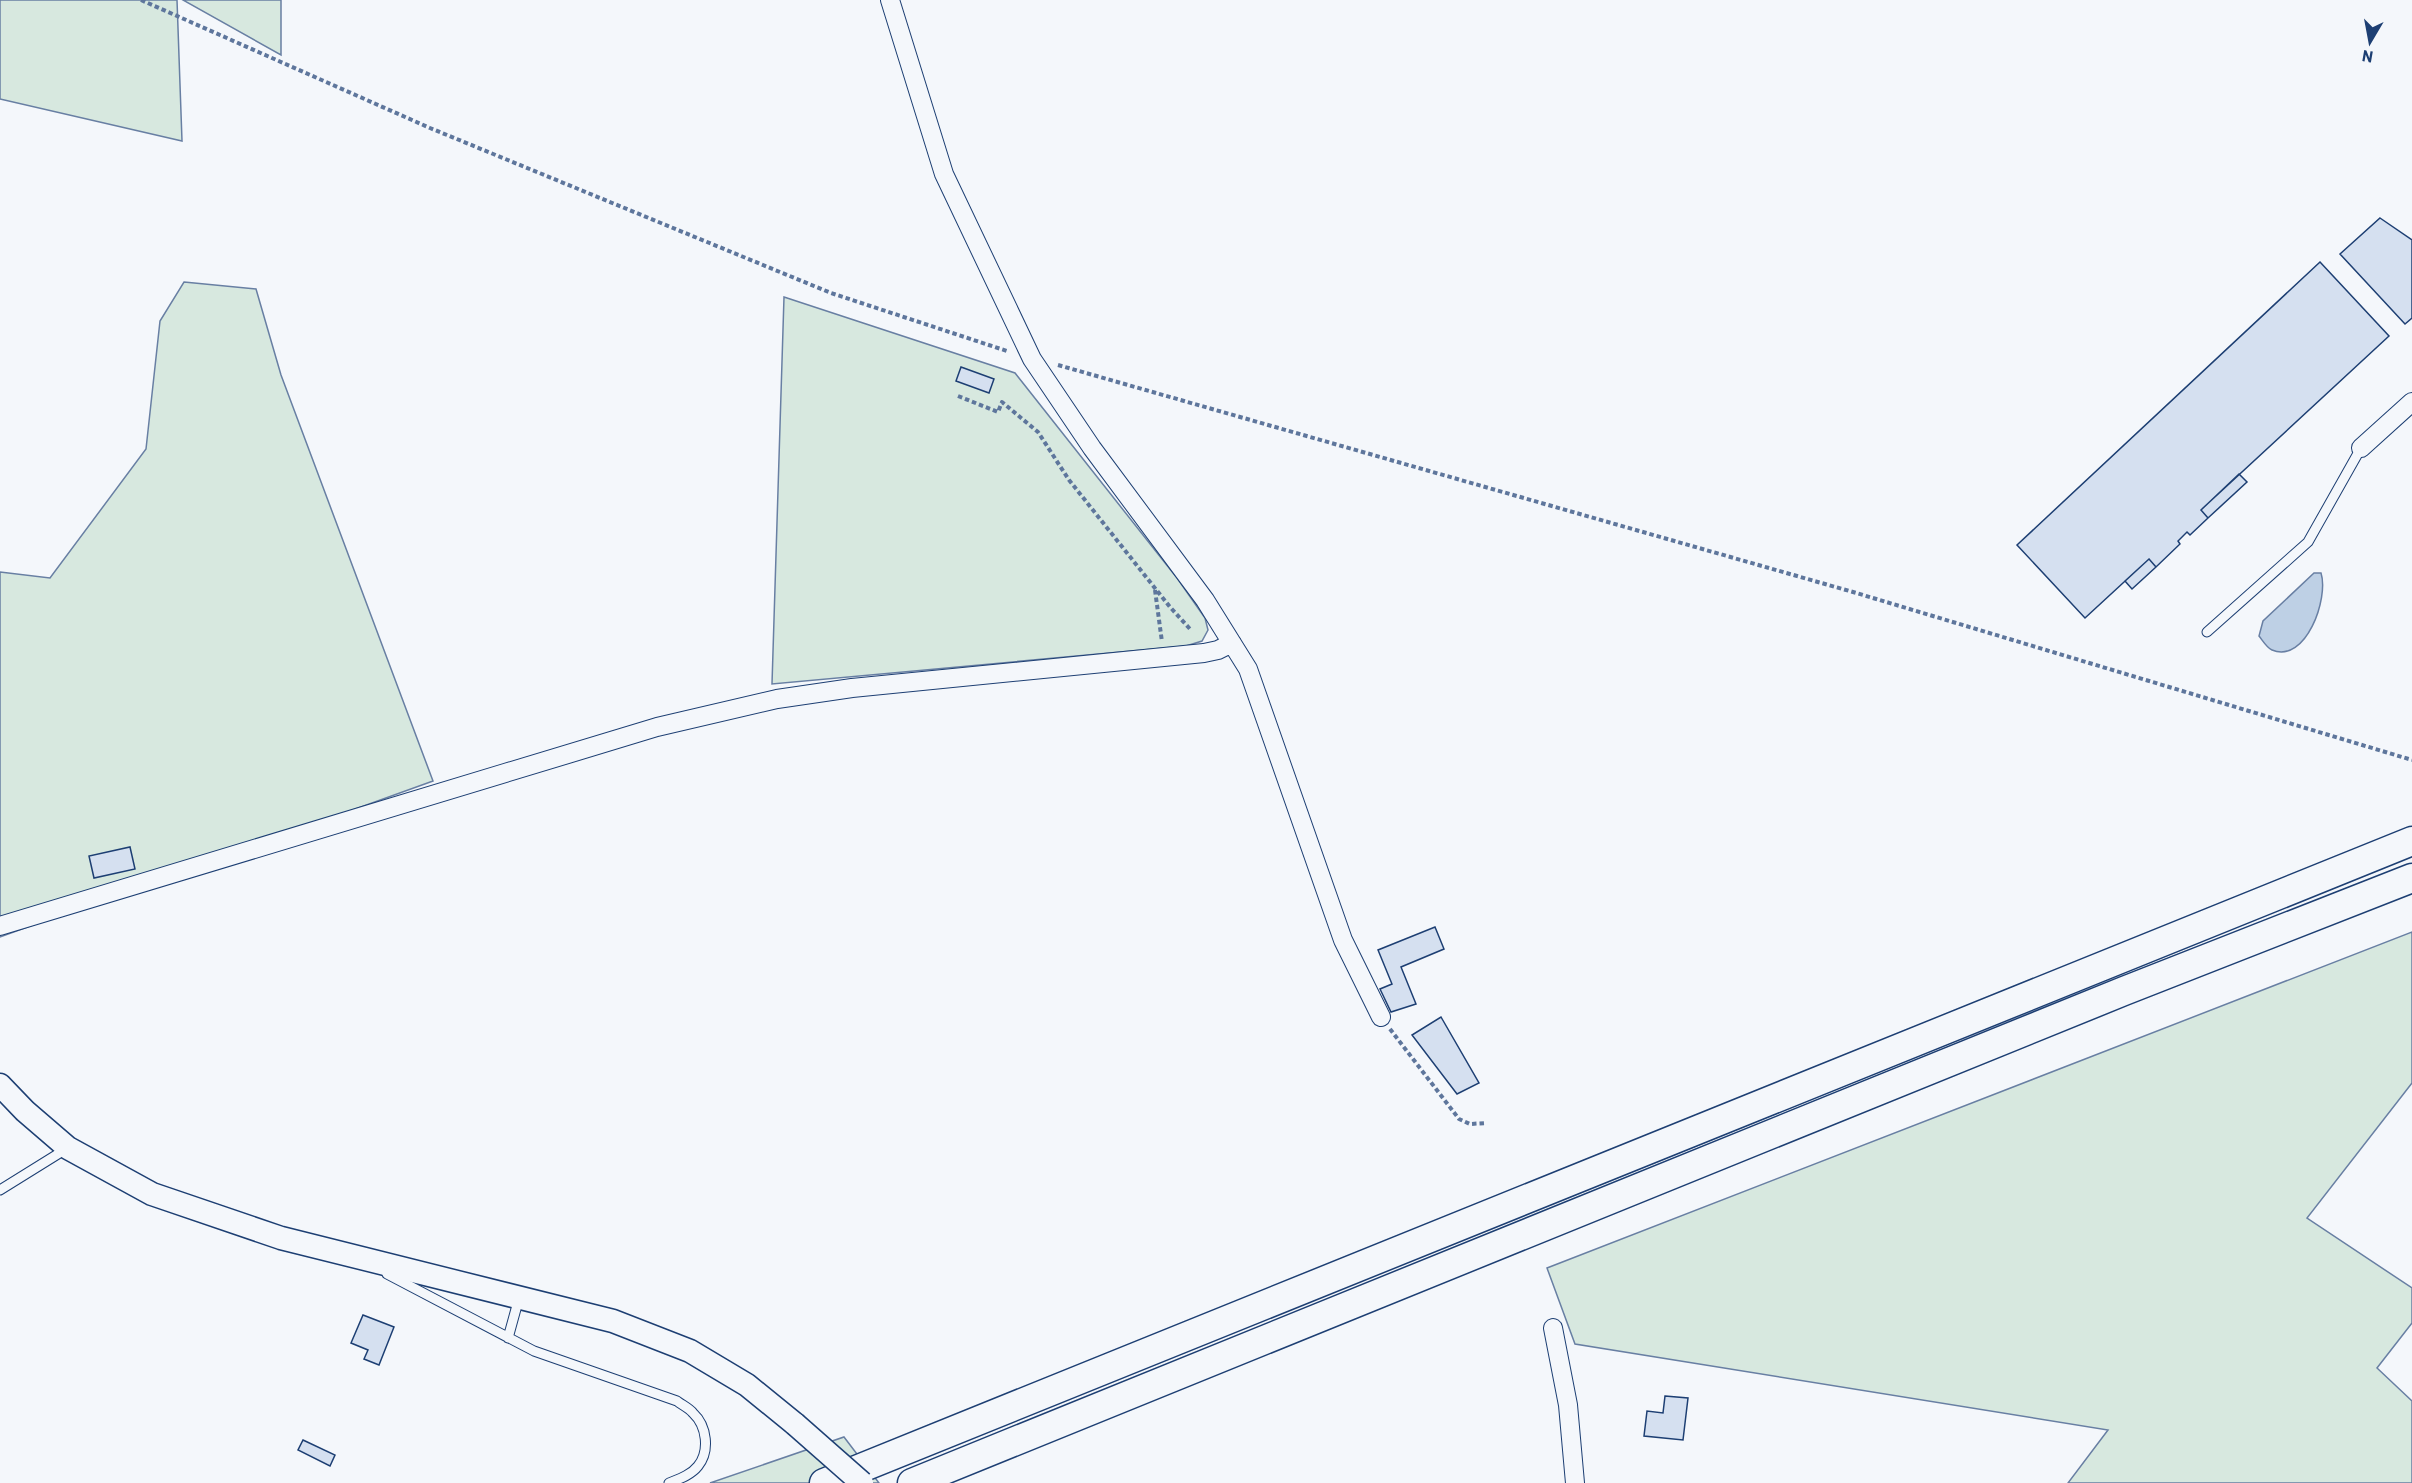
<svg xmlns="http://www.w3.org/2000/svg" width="2412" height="1483" viewBox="0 0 2412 1483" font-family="Barlow,sans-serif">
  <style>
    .green { fill: #d7e8df; stroke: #687fa3; stroke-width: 1.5 }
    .water { fill: #bed0e5; stroke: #687fa3; stroke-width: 1.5 }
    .building { fill: #d5e0f0; stroke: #1d3f73; stroke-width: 1.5 }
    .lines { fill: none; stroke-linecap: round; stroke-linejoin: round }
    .service-casing { stroke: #1d3f73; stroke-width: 11 }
    .minor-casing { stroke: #1d3f73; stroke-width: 20 }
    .tertiary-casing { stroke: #1d3f73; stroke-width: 25 }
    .trunk-casing { stroke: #1d3f73; stroke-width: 31 }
    .path { stroke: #5e769c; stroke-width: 4; stroke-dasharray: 4.5 3; stroke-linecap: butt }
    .service { stroke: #f4f7fb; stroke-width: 9 }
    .minor { stroke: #f4f7fb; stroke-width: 18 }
    .tertiary { stroke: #f4f7fb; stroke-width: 22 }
    .trunk { stroke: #f4f7fb; stroke-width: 28 }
    .tertiary-bridge-casing { stroke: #1d3f73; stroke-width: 25; stroke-linecap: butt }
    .tertiary-bridge { stroke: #f4f7fb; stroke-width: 22 }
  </style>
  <rect width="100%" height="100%" fill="#f4f7fb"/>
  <path class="green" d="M0 0H177L182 141 0 99Z
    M183 0H281V55Z
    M184 282 256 289 281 375 433 781 0 937V572L50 578 146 449 160 321Z
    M784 297 1015 373 1177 578 1205 618 1208 630 1202 641 1186 646 772 684Z
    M2412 932V1083L2307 1218 2412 1288V1323L2377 1368 2412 1401V1483H2068L2108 1430 1575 1344 1547 1268Z
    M844 1437 879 1483H710Z"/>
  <path class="water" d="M2314 573H2321C2329 598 2306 664 2272 650 2267 648 2263 641 2259 636L2263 621Z"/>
  <path class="building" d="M2380 218 2412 240V318L2405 324 2340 254Z
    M2320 262 2389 336 2203 508 2201 510 2208 518 2190 535 2187 532 2178 541 2180 544 2156 567 2149 559 2085 618 2017 545Z
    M961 367 994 379 989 393 956 381Z
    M2239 474 2247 482 2208 518 2201 510Z
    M2149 559 2156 567 2132 589 2125 581Z
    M130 847 135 869 94 878 89 856Z
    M1435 927 1444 949 1401 967 1416 1004 1391 1012 1380 989 1392 984 1378 950Z
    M1441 1017 1479 1083 1457 1094 1412 1035Z
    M363 1315 394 1327 379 1365 364 1359 368 1350 351 1343Z
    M1665 1396 1688 1398 1683 1440 1644 1436 1647 1411 1663 1413Z
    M303 1440 335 1455 330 1466 298 1450Z"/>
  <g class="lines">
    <defs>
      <path id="service" d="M2207 632 2308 542 2361 448
        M0 1190 66 1149
        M387 1274 534 1351 677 1401C682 1405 689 1408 693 1413 707 1426 710 1451 698 1466 691 1475 679 1479 669 1483
        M508 1338 519 1298"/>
      <path id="minor" d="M890 0 944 174 1032 359 1092 448 1205 600 1248 669 1343 940 1381 1017
        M2361 448 2412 402
        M0 926 657 727 777 699 852 688 1204 653 1218 650 1232 643
        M1553 1328 1568 1405 1575 1483"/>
      <path id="tertiary" d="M0 1085 25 1111 68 1148 152 1194 281 1238 613 1321 690 1351 747 1385 795 1424"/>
      <path id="trunk" d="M824 1483 2412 841
        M912 1483 2124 991 2412 878"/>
    </defs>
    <use href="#service" class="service-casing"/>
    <use href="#minor" class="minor-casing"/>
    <use href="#tertiary" class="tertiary-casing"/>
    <use href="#trunk" class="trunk-casing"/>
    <path class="path" d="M141 0 430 128 831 293 1007 351
      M1058 365 1853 592 2412 760
      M958 396 998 412 1002 402 1038 432 1069 480 1170 607 1190 629
      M1155 590 1162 642
      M1390 1029 1459 1119 1470 1124 1487 1123"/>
    <use href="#service" class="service"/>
    <use href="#minor" class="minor"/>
    <use href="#tertiary" class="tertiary"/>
    <use href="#trunk" class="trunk"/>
    <defs>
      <path id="tertiary-bridge" d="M795 1424 862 1483"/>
    </defs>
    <use href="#tertiary-bridge" class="tertiary-bridge-casing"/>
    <use href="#tertiary-bridge" class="tertiary-bridge"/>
  </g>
  <g transform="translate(2370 42) rotate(190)" stroke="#f4f7fb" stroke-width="4.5" paint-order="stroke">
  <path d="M0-4.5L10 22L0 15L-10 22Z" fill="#1d3f73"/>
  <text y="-9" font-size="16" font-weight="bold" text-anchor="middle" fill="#1d3f73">N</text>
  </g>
</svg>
